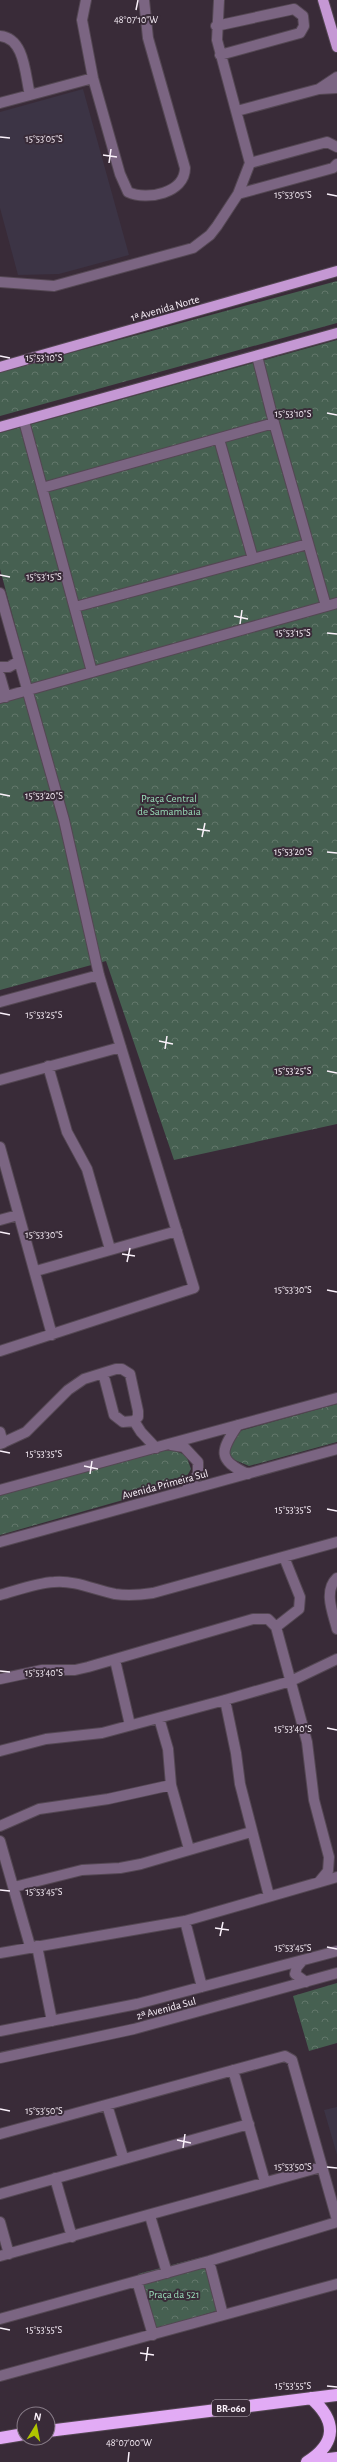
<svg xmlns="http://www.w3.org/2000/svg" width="337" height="2462" viewBox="0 0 337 2462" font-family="'Alegreya Sans',sans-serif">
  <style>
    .education { fill: #3c3445 }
    .park { fill: url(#park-crowns) }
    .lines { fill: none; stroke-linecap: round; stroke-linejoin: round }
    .minor-casing { stroke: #544753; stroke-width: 12 }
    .major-casing { stroke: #544753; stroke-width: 12 }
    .highway-casing { stroke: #544753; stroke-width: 14 }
    .minor { stroke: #7b6582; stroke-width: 10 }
    .major { stroke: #c598d4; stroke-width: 10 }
    .highway { stroke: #e2abf5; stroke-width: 12 }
    .ticks { fill: none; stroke: #faf1fa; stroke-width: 1.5 }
    .labels { text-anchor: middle; stroke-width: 4; stroke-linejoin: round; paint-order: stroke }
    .shield { fill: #392b38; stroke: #c0b6c0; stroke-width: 1 }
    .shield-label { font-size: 10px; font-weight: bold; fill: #faf1fa }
    .street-label { font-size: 11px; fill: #faf1fa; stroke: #392b38 }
    .park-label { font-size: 11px; fill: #99ddb8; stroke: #392b38 }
    .ticks-label { font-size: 10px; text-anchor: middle; fill: #faf1fa; stroke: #392b38; stroke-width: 4; stroke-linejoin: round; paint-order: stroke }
  </style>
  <defs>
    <pattern id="park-crowns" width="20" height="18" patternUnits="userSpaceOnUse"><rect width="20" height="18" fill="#466051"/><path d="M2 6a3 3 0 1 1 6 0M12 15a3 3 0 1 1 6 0" fill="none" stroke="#62776b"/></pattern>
  </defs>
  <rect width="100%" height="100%" fill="#392b38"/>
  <path class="education" d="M83 89 129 255 59 274 18 275 0 208V112Z
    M337 2107V2155L324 2110Z"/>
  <path class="park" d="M337 281V323L0 416V372Z
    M337 340V1124L174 1160 106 961 0 990V701L33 692 0 569V433Z
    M337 1404V1442L249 1466 230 1458 226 1442 236 1432Z
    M167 1448 186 1455 191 1469 183 1483 0 1535V1494Z
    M337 1983V2043L309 2051 293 1996Z
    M202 2257 219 2310 153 2330 138 2274Z"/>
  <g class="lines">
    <defs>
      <path id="minor" d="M86 0 82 20 93 78 120 174 128 192C147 201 185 193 185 168L148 38 144 0
        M216 26 294 9 303 16 304 26 300 33 220 55
        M0 36C25 38 25 75 30 95L0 103
        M319 89 337 77
        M30 95 93 78
        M237 111 319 89 337 88
        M250 163 327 142 337 147
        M238 194 333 168 337 164
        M0 282 54 286 193 248 210 235 217 226 238 194 250 163 217 40 219 0
        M24 421 92 672
        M274 423 326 606
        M219 439 253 559
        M42 488 274 423 257 356
        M0 593 64 820 99 975 194 1288 0 1351
        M75 607 308 544
        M0 667H9L19 661
        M0 676 6 697
        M0 698 337 603
        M0 1002 99 975
        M48 1066 67 1132 87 1169 110 1249
        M0 1080 121 1047
        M0 1147 52 1335
        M0 1220 18 1215
        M36 1271 177 1231
        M134 1421 141 1432 156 1448
        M238 1425C220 1451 217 1460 248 1474
        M0 1432 3 1443
        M0 1444 26 1432 68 1390 84 1379 116 1369H122L130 1374 138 1411V1417L134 1421 123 1422 114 1415 103 1373
        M171 1445 184 1447 198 1462V1474L186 1490
        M0 1490 337 1398
        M0 1542 337 1449
        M337 1578C323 1591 333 1613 337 1629
        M0 1595C18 1590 36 1583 54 1582 75 1580 95 1590 115 1594 128 1596 140 1595 153 1593L337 1542
        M276 1627 299 1609 300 1597 284 1557
        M115 1660 130 1725
        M0 1679 42 1670H75L88 1667 253 1619H268L276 1627 307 1742 314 1800 329 1857 328 1871 319 1882
        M225 1700 236 1753 240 1784 269 1896
        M159 1718 168 1749 171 1785 189 1849
        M0 1751 46 1739 102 1733 225 1700 291 1681 337 1659
        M0 1826 39 1809 108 1799 171 1785
        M0 1841 30 1946
        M14 1887 82 1870 120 1868 141 1864 251 1832
        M185 1921 202 1987
        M37 1946 52 2021
        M0 1953 185 1921 337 1877
        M302 1961 297 1967 295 1974 306 1982
        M0 2031 137 2004 337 1951
        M0 2058 134 2029 337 1973
        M233 2070 265 2182
        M107 2105 123 2157
        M0 2134 285 2056 292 2060 337 2220
        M55 2178 72 2237
        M0 2194 249 2124
        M150 2216 167 2273
        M0 2222 9 2254
        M0 2256 321 2167
        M209 2261 223 2315
        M137 2281 153 2335
        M0 2319 209 2261 337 2222
        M0 2376 337 2284"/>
      <path id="major" d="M323 0 337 47
        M0 367 337 271
        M0 427 337 333"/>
      <path id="highway" d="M48 2431 337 2395
        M0 2438 24 2434
        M313 2461 337 2458
        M307 2462C337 2443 337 2421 311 2398"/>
    </defs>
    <use href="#minor" class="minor-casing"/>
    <use href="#major" class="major-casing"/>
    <use href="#highway" class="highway-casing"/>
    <use href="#minor" class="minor"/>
    <use href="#major" class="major"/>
    <use href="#highway" class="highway"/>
  </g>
  <path class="ticks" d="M136 10 138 0M0 137 10 138M103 155 117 157M109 163 111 149M327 194 337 196M0 356 10 358M327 413 337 415M0 575 10 577M234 616 248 619M240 624 242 610M327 633 337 634M0 794 10 796M197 829 210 831M202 837 205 823M327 852 337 853M0 1013 10 1015M159 1041 173 1044M165 1049 167 1036M327 1071 337 1073M0 1232 10 1234M122 1254 135 1256M127 1262 130 1248M327 1290 337 1292M0 1451 10 1453M84 1466 98 1469M90 1474 92 1461M327 1509 337 1511M0 1671 10 1672M327 1728 337 1730M0 1890 10 1891M215 1928 229 1930M220 1936 223 1922M327 1947 337 1949M0 2109 10 2111M177 2140 191 2143M183 2148 185 2134M327 2167 337 2168M0 2328 10 2330M140 2353 154 2355M146 2361 148 2347M327 2386 337 2387M128 2462 129 2452"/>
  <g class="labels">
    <rect class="shield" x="212" y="2400" width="38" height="16" rx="3"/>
    <g class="shield-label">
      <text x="231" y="2412">BR-060</text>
    </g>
    <g class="street-label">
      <text transform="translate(165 308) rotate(-16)" y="4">1ᵃ Avenida Norte</text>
      <text transform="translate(165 1484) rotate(-15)" y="4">Avenida Primeira Sul</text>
      <text transform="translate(166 2008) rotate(-15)" y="4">2ᵃ Avenida Sul</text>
    </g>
    <g class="park-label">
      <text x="169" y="802">Praça Central<tspan x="169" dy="13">de Samambaia</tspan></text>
      <text x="174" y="2298">Praça da 521</text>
    </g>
  </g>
  <g class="ticks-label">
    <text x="136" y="23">48°07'10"W</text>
    <text x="44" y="142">15°53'05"S</text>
    <text x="293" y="198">15°53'05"S</text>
    <text x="44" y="361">15°53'10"S</text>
    <text x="293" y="417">15°53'10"S</text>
    <text x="44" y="580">15°53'15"S</text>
    <text x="293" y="636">15°53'15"S</text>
    <text x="44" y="799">15°53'20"S</text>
    <text x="293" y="855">15°53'20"S</text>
    <text x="44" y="1018">15°53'25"S</text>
    <text x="293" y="1074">15°53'25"S</text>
    <text x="44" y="1238">15°53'30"S</text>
    <text x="293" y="1293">15°53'30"S</text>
    <text x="44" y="1457">15°53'35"S</text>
    <text x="293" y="1513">15°53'35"S</text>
    <text x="44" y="1676">15°53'40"S</text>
    <text x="293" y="1732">15°53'40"S</text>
    <text x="44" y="1895">15°53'45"S</text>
    <text x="293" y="1951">15°53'45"S</text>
    <text x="44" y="2114">15°53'50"S</text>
    <text x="293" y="2170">15°53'50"S</text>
    <text x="44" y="2333">15°53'55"S</text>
    <text x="293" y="2389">15°53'55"S</text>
    <text x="129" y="2446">48°07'00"W</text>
  </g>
  <g transform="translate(36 2426) rotate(10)"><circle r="19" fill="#392b38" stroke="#867a86"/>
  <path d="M0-3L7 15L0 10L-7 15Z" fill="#b0c500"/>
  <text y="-6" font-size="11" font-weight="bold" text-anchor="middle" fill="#faf1fa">N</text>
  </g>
</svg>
